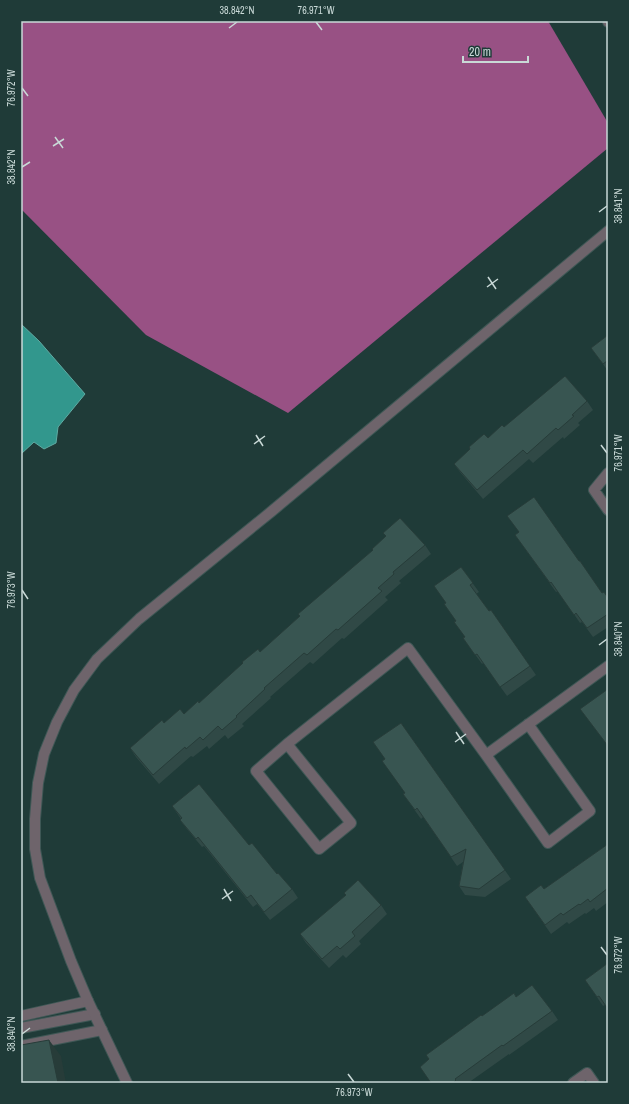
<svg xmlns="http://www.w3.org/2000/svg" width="629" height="1104" viewBox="0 0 629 1104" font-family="'Archivo Narrow',sans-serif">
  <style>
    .forest { fill: #985184 }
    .water { fill: #32978d; stroke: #5faba3 }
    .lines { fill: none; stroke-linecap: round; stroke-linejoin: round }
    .service-casing { stroke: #3e5755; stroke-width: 12 }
    .minor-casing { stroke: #3e5755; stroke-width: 12 }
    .tertiary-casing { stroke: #3e5755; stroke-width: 12 }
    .service { stroke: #6e646b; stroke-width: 10 }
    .minor { stroke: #6e646b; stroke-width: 10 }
    .tertiary { stroke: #6e646b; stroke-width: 10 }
    .wall { fill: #304946 }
    .shaded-wall { fill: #273c39 }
    .building { fill: #385551; stroke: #273c39 }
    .ticks { fill: none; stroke: #c9d9d7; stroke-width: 1.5 }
    .neatline { fill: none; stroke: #c9d9d7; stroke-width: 1.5 }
    .ticks-label { font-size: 10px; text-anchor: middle; fill: #c9d9d7 }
  </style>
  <rect width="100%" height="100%" fill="#1f3b38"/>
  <path class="forest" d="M21 21H548L608 123V148L288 413 146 335 21 209Z"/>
  <path class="water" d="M21 324 39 341 85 394 58 427 56 443 44 449 34 442 21 454Z"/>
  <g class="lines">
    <defs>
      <path id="service" d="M608 473 594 490 608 510
        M287 744 408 648 486 755 548 843 590 811 528 724
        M287 744 351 823 319 849 256 771Z
        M486 755 608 666
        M21 1016 88 1001
        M21 1028 95 1014
        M21 1046 102 1030"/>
      <path id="minor" d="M573 1083 587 1073 594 1083"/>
      <path id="tertiary" d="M608 21V22
        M127 1083 88 1001 71 961 40 878 35 849V819L38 783 44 754 57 722 74 690 97 659 139 619 272 511 608 231"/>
    </defs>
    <use href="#service" class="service-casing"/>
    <use href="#minor" class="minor-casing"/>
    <use href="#tertiary" class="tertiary-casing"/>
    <use href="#service" class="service"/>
    <use href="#minor" class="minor"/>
    <use href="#tertiary" class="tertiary"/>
  </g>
  <path class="wall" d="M608 335V371L591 348Z
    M587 401 593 410 578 423 580 425 564 439 563 437 533 463 529 459 483 499 460 472 454 464 488 438 504 427Z
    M383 533 425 545 431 554 399 581 401 583 385 597 388 600 344 639 342 638 313 664 310 662 270 697 271 698 242 724 244 726 228 739 225 735 209 749 207 746 193 757 191 756 159 784 136 757 130 748 164 723 184 714 199 703 260 652 373 550 386 536Z
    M515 535 579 561 602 593 608 598V627L593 637 582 622 580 623 558 591 556 592Z
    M461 567 479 592 476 594 489 611 491 610 536 675 507 696 483 663 482 664 463 638 465 637 446 603Z
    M401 723 511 879 485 897 465 895 459 886 463 862 457 866 423 817 421 819 403 794 405 793 385 759Z
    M172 806 249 845 292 889 298 898 270 920 257 904 253 907 204 846 202 847 186 828 180 820 181 819Z
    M608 844V902L596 911 594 908 586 914 585 913 569 924 567 922 551 934 525 897 544 889Z
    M381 905 387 914 359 941 361 944 346 958 343 955 329 968 306 943 300 934Z
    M608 963 605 1005 603 1006 585 980Z
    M516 997 552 1011 558 1020 509 1055V1054L468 1083H431L429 1059 482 1016Z"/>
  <path class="shaded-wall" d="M49 1040 61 1056 66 1083H58Z"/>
  <path class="building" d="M608 335V362L607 361 603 364 591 348Z
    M565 376 587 401 572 415 574 416 558 430 556 428 527 454 523 450 477 490 454 464 470 449 469 447 484 434 488 438 502 425 504 427Z
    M534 497 579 561H580L602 593 604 592 608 598V614L587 628 576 613 574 615 551 582 550 583 515 535 519 532 507 516Z
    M400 518 425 545 393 572 394 574 378 588 382 591 338 630 336 629 307 655 304 653 264 688 265 689 236 716 237 717 222 730 218 726 203 740 200 737 186 749 185 747 153 775 130 748 162 720 164 723 180 709 184 714 198 701 199 703 243 663 242 662 258 649 260 652 300 616 298 614 373 550 372 549 386 536 383 533Z
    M461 567 473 583 470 585 489 611 491 610 530 666 500 687 477 654 475 655 463 638 465 637 454 622 456 621 444 604 446 603 434 586Z
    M608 689V746L580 709Z
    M401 723 505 870 479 889 459 886 466 849 451 857 417 808 415 810 403 794 405 793 382 761 385 759 373 742Z
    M199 784 249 845 252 843 277 874 278 873 292 889 264 912 251 895 247 898 198 837 196 839 180 820 182 818 172 806Z
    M608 844V888L590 902 588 899 580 905 579 904 563 915 561 913 545 925 525 897 541 885 544 889Z
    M358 880 381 905 352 932 355 936 340 949 337 946 322 959 300 934 346 895 344 893Z
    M608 963V1009L599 996 597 997 585 980Z
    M532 985 552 1011 503 1046 502 1045 455 1079 456 1080 453 1083H431L420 1067 429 1059 426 1055 481 1015 482 1016 514 993 516 997Z
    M49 1040 58 1083H21V1045Z"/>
  <path class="ticks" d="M316 22 322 30M229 28 237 22M22 88 28 96M55 137 63 148M53 146 64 139M22 167 30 162M599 212 607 206M488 277 496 289M487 287 498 279M256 435 263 446M254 444 265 436M601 445 607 453M22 590 28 599M599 645 607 639M456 732 464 744M455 742 466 734M224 889 231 901M222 899 233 891M601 947 607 955M22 1034 30 1028M348 1074 354 1082"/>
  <rect width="629" height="1104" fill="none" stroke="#1f3b38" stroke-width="44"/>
  <path d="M463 56v6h65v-6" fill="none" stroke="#c9d9d7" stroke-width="2"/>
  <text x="469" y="56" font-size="12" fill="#c9d9d7" stroke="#1f3b38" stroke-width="3" paint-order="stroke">20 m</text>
  <rect x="22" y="22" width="585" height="1060" class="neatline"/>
  <g class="ticks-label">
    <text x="237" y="14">38.842°N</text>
    <text x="316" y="14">76.971°W</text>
    <text transform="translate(11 88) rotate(-90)" y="4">76.972°W</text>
    <text transform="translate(11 167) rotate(-90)" y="4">38.842°N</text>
    <text transform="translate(618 206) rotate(-90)" y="4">38.841°N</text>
    <text transform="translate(618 453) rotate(-90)" y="4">76.971°W</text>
    <text transform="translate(11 590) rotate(-90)" y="4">76.973°W</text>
    <text transform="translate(618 639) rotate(-90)" y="4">38.840°N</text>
    <text transform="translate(618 955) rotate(-90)" y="4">76.972°W</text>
    <text transform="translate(11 1034) rotate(-90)" y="4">38.840°N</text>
    <text x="354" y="1096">76.973°W</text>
  </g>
</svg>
